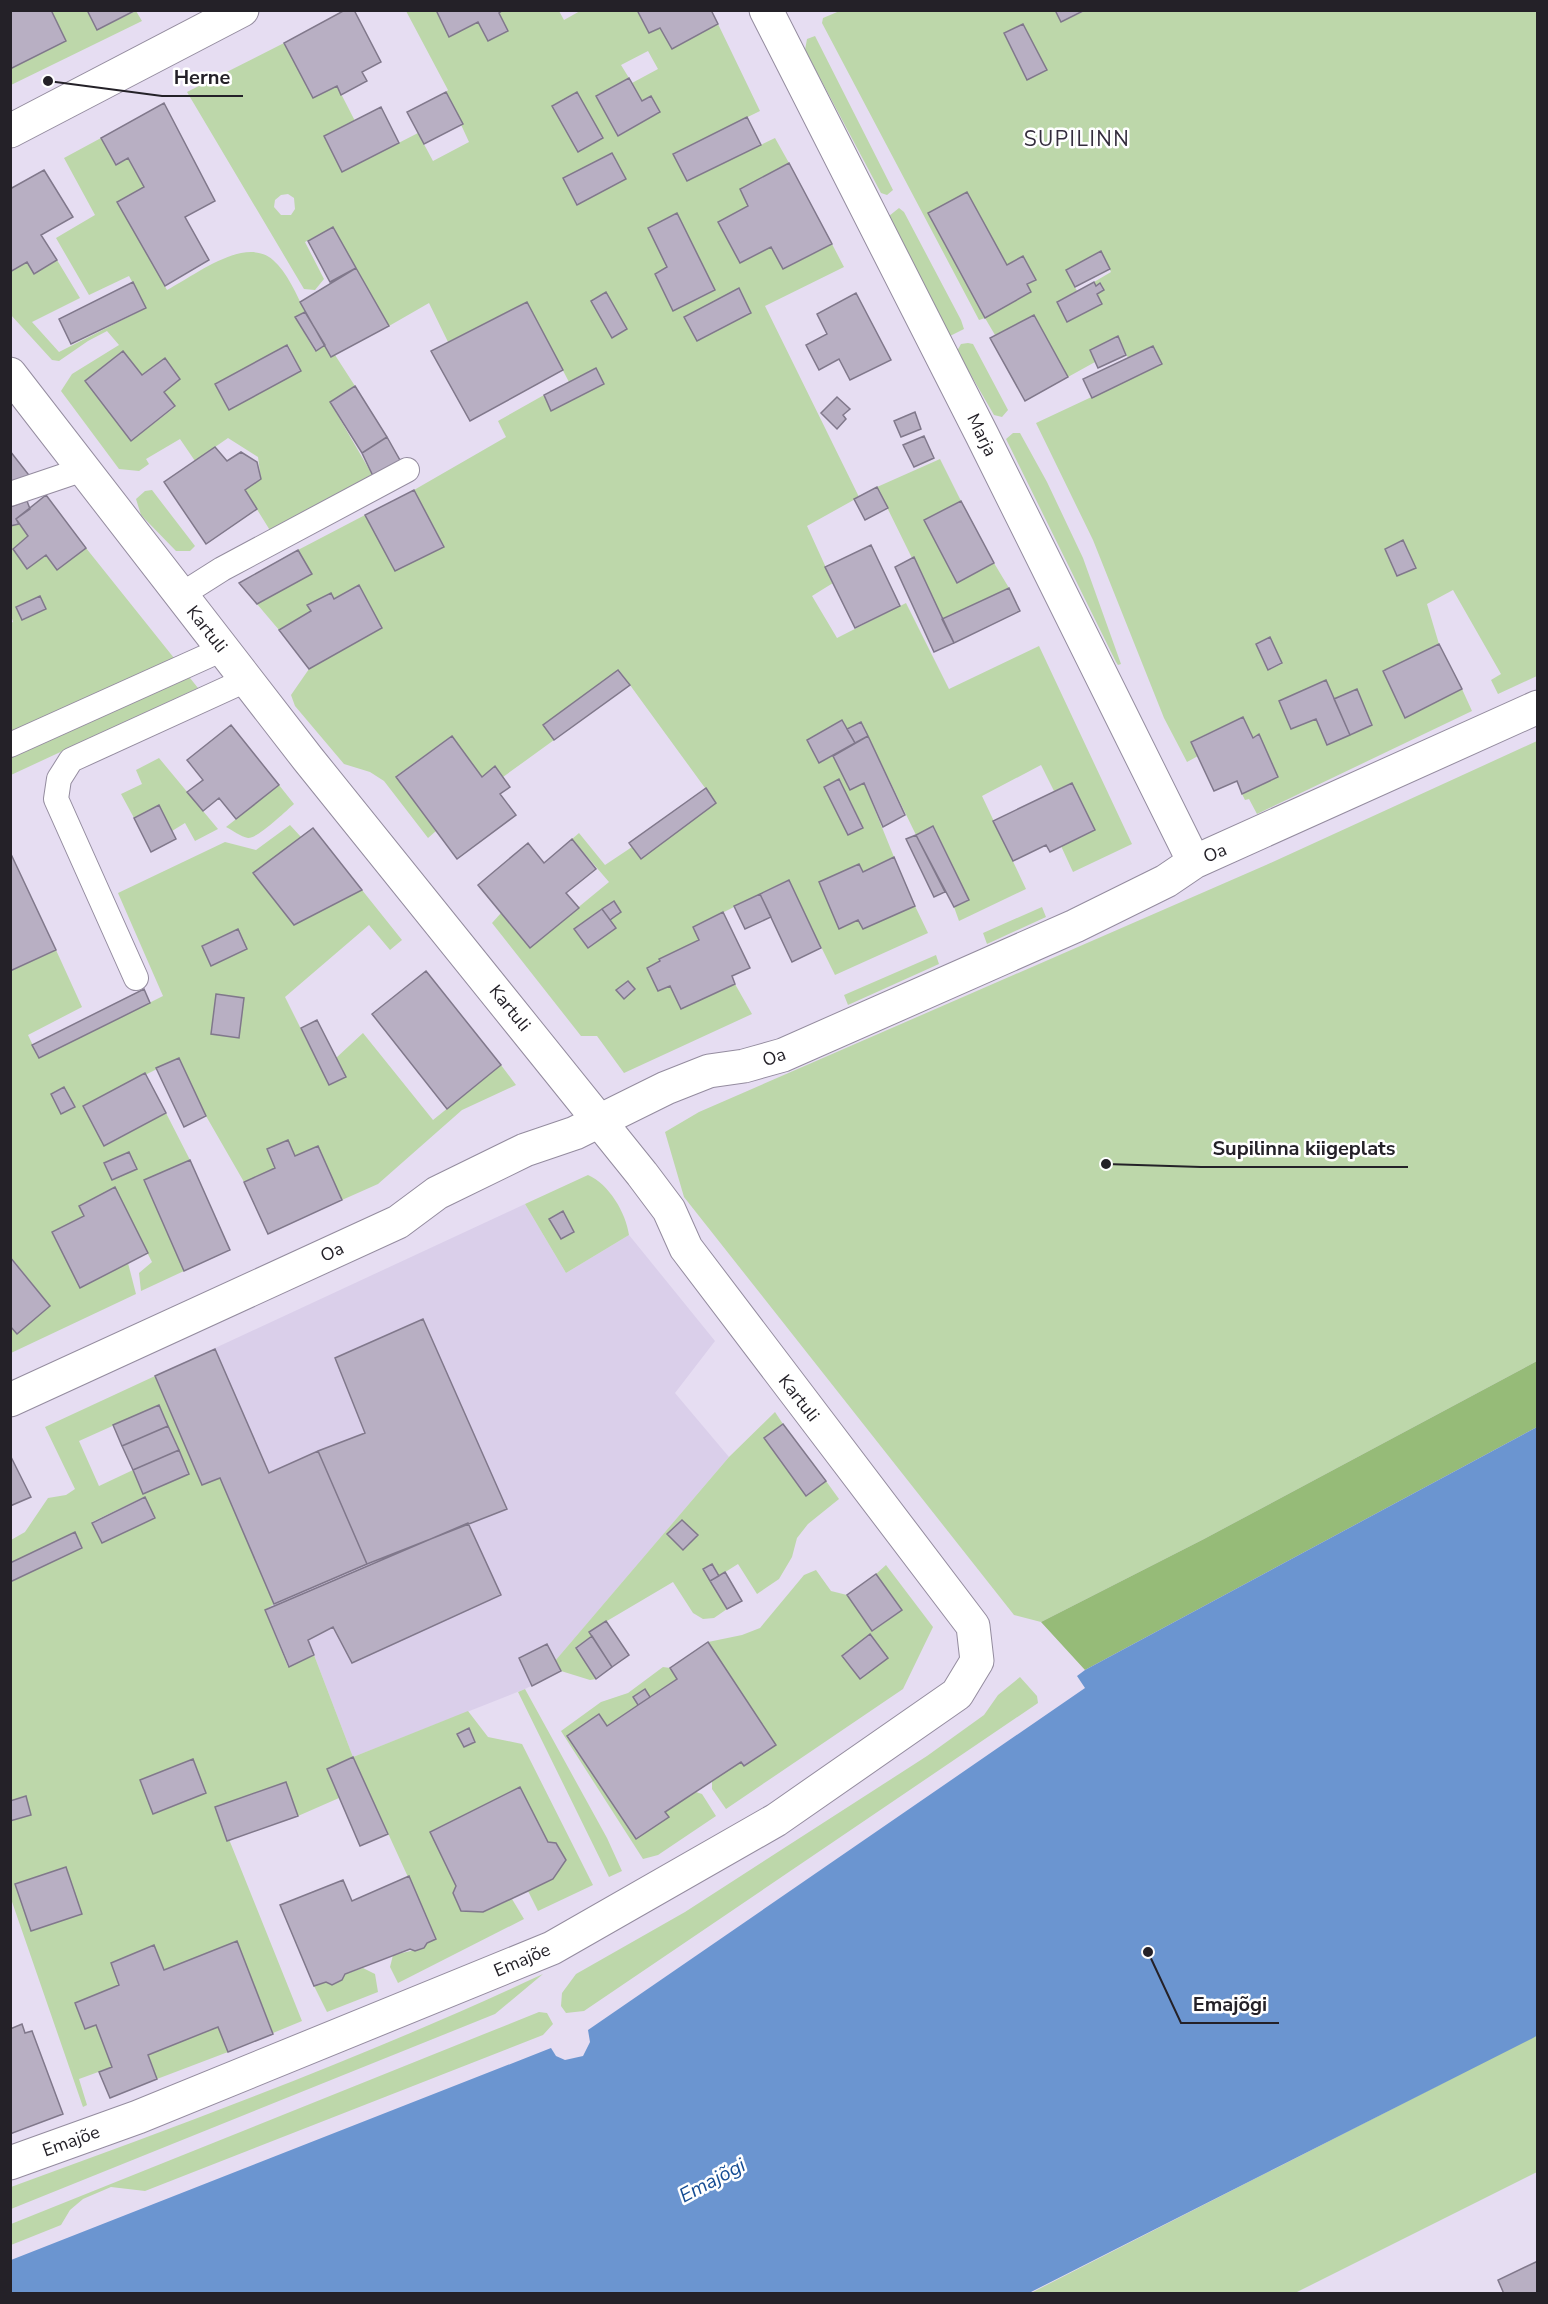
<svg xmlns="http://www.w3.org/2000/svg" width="1548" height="2304" viewBox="0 0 1548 2304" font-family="'Nunito Sans',sans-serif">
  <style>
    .built { fill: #dacfea }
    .green { fill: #bdd7aa; fill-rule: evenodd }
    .forest { fill: #96bb78 }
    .water { fill: #6b95d0 }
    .building { fill: #b8afc3; stroke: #80788b; stroke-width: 1.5 }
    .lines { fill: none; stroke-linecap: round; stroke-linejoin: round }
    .lane-casing { stroke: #948c9f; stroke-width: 26 }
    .street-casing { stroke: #948c9f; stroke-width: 35 }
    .lane { stroke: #fff; stroke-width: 24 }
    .street { stroke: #fff; stroke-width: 33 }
    .labels { text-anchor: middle; stroke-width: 5; stroke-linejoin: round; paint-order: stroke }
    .street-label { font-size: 18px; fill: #242128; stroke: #fff }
    .water-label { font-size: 20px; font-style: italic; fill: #164d94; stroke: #fff }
    .quarter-label { font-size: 21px; letter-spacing: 1.5px; fill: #342d3d; stroke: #fff }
    .leader { fill: none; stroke: #242128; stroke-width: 2 }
    .callout-dot { fill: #242128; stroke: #fff; stroke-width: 2 }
    .callout-label { font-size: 20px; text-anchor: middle; font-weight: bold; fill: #242128; stroke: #fff; stroke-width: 5; stroke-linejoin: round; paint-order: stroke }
  </style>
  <rect width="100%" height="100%" fill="#e6ddf2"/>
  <path class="built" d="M525 1204 566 1273 629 1235 715 1341 675 1393 729 1457 556 1660 561 1671 525 1689 353 1757 314 1655 289 1667 265 1610 274 1604 220 1478 202 1485 155 1376Z"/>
  <path class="green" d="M842 10 1055 11 1061 22 1085 11H1537V676L1498 694 1491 680 1501 674 1453 590 1427 604 1439 644 1384 671 1405 717 1462 689 1472 711 1257 814 1249 799 1245 800 1242 794 1278 777 1259 735 1253 738 1243 717 1192 741 1198 756 1187 762 1164 718 1093 540 1036 423 1162 364 1153 346 1128 358 1118 336 1090 350 1095 362 1068 377 1034 315 995 335 985 318 979 320 822 23 823 18ZM1023 24 1047 70 1027 80 1004 33ZM967 192 1007 265 1023 256 1036 280 1027 284 1030 293 985 317 928 214ZM1101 252 1111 272 1094 282 1096 286 1100 283 1104 289 1097 294 1102 304 1067 322 1057 302 1077 291 1066 270ZM1270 638 1282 664 1268 670 1257 644ZM1326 680 1334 699 1357 690 1372 725 1327 745 1316 719 1291 729 1279 701Z
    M51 11H87L97 30 136 11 142 21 11 85V69Z
    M406 11H436L450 36 478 22 488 41 508 31 499 13 503 11H559L564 20 580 11H637L649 33 660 28 672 49 718 24 760 111 674 153 687 181 775 138 789 163 740 189 748 206 718 223 740 263 771 247 784 269 832 244 844 267 765 306 859 497 807 526 833 583 812 596 837 638 906 603 949 689 1039 646 1132 844 1073 872 1061 846 1095 830 1072 783 1054 791 1041 765 982 796 1026 889 959 921 954 907 969 900 934 827 916 835 861 722 847 729 842 720 807 740 819 763 833 756 850 790 864 783 894 857 863 872 859 864 819 882 839 929 858 920 863 929 915 906 928 933 835 975 788 880 694 927 699 940 659 959 660 961 647 968 658 991 670 986 735 984 752 1014 624 1073 597 1036H581L492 923 501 913 530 947 609 882 572 839 579 833 605 865 632 847 641 858 716 803 619 670 543 725 554 740 503 777 495 767 482 777 452 736 396 776 436 831 428 838 384 781 370 772 344 764 295 706 291 695 309 669 382 628 359 585 334 599 330 593 308 605 311 611 279 630 257 604 311 574 298 550 365 515 444 546 414 490 506 437 498 421 544 395 551 410 604 383 596 368 569 382 527 302 448 342 429 303 389 326 333 227 305 242 324 279 315 290 304 289 187 92 284 43 313 98 337 86 355 121 324 136 342 172 418 133 433 161 469 142 446 92 448 90ZM648 51 658 69 632 83 642 101 651 96 660 112 619 136 596 96 629 78 621 65ZM577 92 603 138 579 152H578ZM612 154 626 179 576 204 563 178ZM288 194 294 198 295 209 291 215H281L274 207 275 200 281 195ZM677 213 715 290 673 311 655 274 667 267 648 228ZM738 289 751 313 697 341 685 317ZM606 292 627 329 613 338H612ZM839 779 863 827 848 835 824 787ZM614 901 621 912 610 920 616 928 588 948 574 929Z
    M815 36 893 190 887 195 881 193 805 50 807 39Z
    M101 138 116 164 128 158 144 187 118 202 167 290C194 276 245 235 273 260 287 272 297 295 305 312L295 317 315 351 325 345 331 356 335 355 355 386 330 402 373 476 271 532 245 490 261 479 258 457 228 438 195 461 180 439 146 459 149 464 139 471 119 469 61 391 72 374 119 345 107 331 88 341 59 361 52 360 11 315 10 272 27 262 34 273 57 260 80 298 32 322 59 352 146 308 129 276 89 295 56 238 95 215 64 158ZM288 345 301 371 228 409 215 384ZM123 351 142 375 165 358 180 379 164 392 175 407 131 441 85 381Z
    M899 208 904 212 961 320 964 329 950 336 889 216Z
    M968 343 973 344 1008 410 1002 417 994 415 957 351 961 344Z
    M1013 433H1020L1047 482 1083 558 1121 664 1118 665 1116 662 1006 439Z
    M940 459 961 501 924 520 957 582 994 563 1009 588 942 619 877 487Z
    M152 490 195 546 190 551H176L141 515 136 499 145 491Z
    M19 524 28 536 13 549 27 569 46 555 57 570 86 548 198 688 11 775 10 623 13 622 11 615V526ZM40 597 46 609 21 619 16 607Z
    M1537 741V1361L1204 1539 1041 1622 1014 1615 684 1197 665 1132 699 1112 1266 865Z
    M159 758 218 829 195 841 185 823 172 831 159 806 134 818 121 794 142 784 136 770Z
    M279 785 294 804C286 811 257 839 248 838 241 837 232 830 226 827Z
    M290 825 301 837 294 925 362 890 402 940 390 950 369 925 285 997 329 1085 346 1077 336 1058 363 1033 433 1120 501 1065 516 1085 462 1110 378 1184 342 1200 318 1146 295 1156 288 1140 267 1149 275 1168 244 1182 206 1116 179 1058 83 1106 105 1146 166 1113 190 1160 144 1180 184 1271 141 1291 139 1273 152 1262 114 1188 79 1206 84 1216 52 1233 80 1287 128 1263 136 1294 11 1353 10 1326 17 1333 50 1306 11 1257V971L56 950 82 1007 28 1035 39 1058 163 996 118 893 225 842 256 850ZM238 929 247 949 211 966 202 946ZM216 995 238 1038 211 1034ZM129 1152 137 1169 112 1180 104 1163Z
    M1042 907 1046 917 987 944 983 933Z
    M936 955 939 964 848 1005 844 995Z
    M588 1175C609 1184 626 1213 629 1235L566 1273 525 1204Z
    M155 1376 202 1485 220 1478 274 1604 265 1610 288 1667 314 1655 353 1757 468 1711 488 1737 522 1744 593 1885 538 1911 528 1891 566 1860 556 1843 548 1842 520 1788 430 1832 456 1886 453 1893 461 1911 483 1912 512 1899 524 1919 398 1983 390 1967 393 1955 424 1948 427 1943 436 1938 353 1757 327 1769 339 1798 298 1816 216 1807 302 2021 273 2033 237 1941 164 1970 154 1946 111 1963 119 1985 75 2003 85 2029 96 2025 112 2067 79 2079 87 2105 83 2107 10 1896 11 1821 31 1815 25 1796 11 1801V1582L82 1547 75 1532 11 1563V1540L25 1532 48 1498 66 1495 75 1489 45 1427ZM159 1405 189 1474 143 1494 133 1470 99 1486 79 1441ZM144 1497 102 1543 92 1522ZM193 1759 206 1793 154 1814 141 1780ZM16 1884 81 1914 31 1931Z
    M775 1412 783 1424 764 1438 806 1495 826 1481 839 1499 808 1524 797 1538 792 1557 779 1579 757 1594 738 1564 719 1576 712 1564 703 1569 727 1609 714 1618 703 1619 693 1613 673 1582 590 1631 592 1636 576 1647 596 1679 590 1680 561 1671 555 1661 729 1457ZM681 1520 698 1535 684 1550 667 1534Z
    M886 1565 933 1627 903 1689 726 1809 712 1789V1781L741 1762 744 1766 708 1642 742 1635 760 1628 804 1575 816 1570 831 1591 847 1595 873 1631 902 1610 876 1574ZM870 1634 888 1658 860 1679 842 1656Z
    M663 1667 670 1668 677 1679 650 1697 645 1689 633 1697 638 1705 607 1726 568 1736 668 1817 665 1812 696 1792 702 1794 716 1816 658 1855 643 1859 561 1731 601 1702 628 1693Z
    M1020 1677 1037 1696 1038 1703 584 2011 566 2013 561 2006 562 1993 576 1974 685 1912 927 1756 984 1715 998 1695Z
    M525 1689 607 1838 622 1871 609 1877 518 1692Z
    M363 1968 375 1974 378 1992 327 2012 314 1986 326 1982 332 1984 342 1980 345 1974Z
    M543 1974 495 2014 11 2209V2187C190 2122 370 2055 543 1974Z
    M539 2012 547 2013 553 2024 543 2035 145 2191 111 2187 83 2199 70 2210 61 2225 11 2245V2224Z
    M218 2027 228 2052 157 2079 148 2055Z
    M1537 2035V2172L1295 2293 1029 2294Z"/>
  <path class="forest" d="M1537 1361V1427L1085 1670 1041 1622 1204 1539Z"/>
  <path class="water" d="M1537 1427 1538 2035 1533 2038 1029 2293H11V2260L551 2048 556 2056 565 2060 583 2056 590 2042 588 2030 1085 1688 1077 1676 1085 1670Z"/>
  <path class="building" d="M10 10H51L66 41 10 69Z
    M87 10H136L97 30Z
    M345 10H354L381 62 362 72 367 81 341 95 337 86 313 98 284 43Z
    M436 10H503L499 13 508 31 488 41 478 22 449 37Z
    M637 10H711L718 24 672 49 660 28 649 33Z
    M1055 10H1085L1061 22Z
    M1023 24 1047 70 1027 80 1004 33Z
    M629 78 642 101 651 96 660 112 618 136 596 96Z
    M446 92 463 124 424 144 407 112Z
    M577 92 603 138 578 152 552 106Z
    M164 103 215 201 185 217 209 260 165 286 117 202 144 187 128 158 116 165 101 138Z
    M381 107 399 143 342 172 324 136Z
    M747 117 761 145 687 181 673 154Z
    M612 153 626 179 577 205 563 178Z
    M789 163 832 244 783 269 771 247 740 263 718 222 748 206 740 189Z
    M44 170 73 217 41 235 57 260 34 274 27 262 10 272V189Z
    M967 192 1007 265 1023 256 1036 280 1027 284 1031 292 985 318 928 213Z
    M677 213 715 290 673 311 655 274 667 267 648 228Z
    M333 227 356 268 330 282 308 241Z
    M1101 251 1110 269 1075 287 1066 270Z
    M356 268 389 326 331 357 300 302Z
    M133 282 146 308 71 344 59 319Z
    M1094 282 1096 286 1100 283 1104 290 1097 294 1102 304 1067 322 1057 302Z
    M739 288 751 313 697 341 684 317Z
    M606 292 627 329 612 338 591 301Z
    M856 293 891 360 850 380 839 359 819 370 806 345 827 334 817 314Z
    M527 302 563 370 470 421 431 351Z
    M305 312 325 345 316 351 295 317Z
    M1034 315 1068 377 1025 401 990 338Z
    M1118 336 1126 355 1098 368 1090 350Z
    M287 345 301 371 229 410 215 384Z
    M1153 346 1162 364 1092 398 1083 379Z
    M123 351 142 375 165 358 180 379 164 392 175 406 131 441 85 381Z
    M596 368 604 384 551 411 544 395Z
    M355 386 387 437 362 453 330 402Z
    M837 397 850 409 843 415 846 419 837 429 821 413Z
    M915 412 921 429 901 437 894 421Z
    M924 436 934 458 914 467 903 445Z
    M387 437 401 462 373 476 362 453Z
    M215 447 227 461 241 452 257 462 261 479 245 490 257 509 206 544 164 482Z
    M10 451 32 479 10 485Z
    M877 487 888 508 865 520 854 499Z
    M414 490 444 547 395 571 365 515Z
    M46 495 86 548 57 570 46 555 27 569 13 549 28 536 16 519Z
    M27 501 30 509 16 519 19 524 10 526V507Z
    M961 501 994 563 957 583 924 520Z
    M1403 540 1416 568 1397 576 1385 549Z
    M871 545 900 606 855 628 825 567Z
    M298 550 312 574 257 604 239 583Z
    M914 557 954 643 934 652 895 567Z
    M359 585 382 628 309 669 279 630 311 611 307 605 331 593 334 599Z
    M1009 588 1020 611 954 643 942 619Z
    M40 596 46 609 22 620 16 607Z
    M1270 637 1282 663 1268 670 1256 644Z
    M1439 644 1462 689 1405 718 1383 671Z
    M618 670 630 685 554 740 543 725Z
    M1326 680 1350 735 1327 745 1316 719 1291 729 1279 701Z
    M1357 689 1372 725 1350 735 1334 699Z
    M1243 717 1253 738 1259 734 1278 777 1242 794 1237 781 1214 791 1191 742Z
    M842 720 855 743 819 763 807 740Z
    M861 722 868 736 855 743 847 729Z
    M231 725 279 785 236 819 219 798 203 811 187 792 203 780 187 760Z
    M452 736 482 777 495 766 510 787 500 794 516 815 457 859 396 777Z
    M868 736 905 815 883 827 864 783 850 790 833 756Z
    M839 779 863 828 848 835 824 787Z
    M1072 783 1095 830 1050 852 1046 845 1013 861 993 821Z
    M706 788 716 803 641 859 629 843Z
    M159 805 176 839 151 852 134 818Z
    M933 826 969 900 954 907 916 835Z
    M313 828 362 890 294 925 253 873Z
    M916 835 945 892 934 897 906 839Z
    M572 839 596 869 566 893 579 908 530 948 478 885 528 843 544 863Z
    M10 852 56 950 10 971Z
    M894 857 915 906 863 929 858 920 839 929 819 882 859 864 863 872Z
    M789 880 821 948 792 962 760 894Z
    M760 894 771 917 745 929 734 906Z
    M614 901 621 912 610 920 602 909Z
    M602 909 616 928 588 948 574 929Z
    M723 912 750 968 732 976 735 984 681 1009 670 986 658 991 647 968 660 961 659 959 699 940 693 927Z
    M238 929 247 949 211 966 202 946Z
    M426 971 501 1065 447 1109 372 1014Z
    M628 981 635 989 624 999 616 990Z
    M144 989 150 1003 39 1058 32 1045Z
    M216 994 244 998 239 1038 211 1034Z
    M317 1020 346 1077 329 1085 301 1028Z
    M179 1058 206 1116 184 1127 156 1068Z
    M145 1073 166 1113 104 1146 83 1106Z
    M64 1087 75 1107 61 1114 51 1094Z
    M288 1140 295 1156 318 1146 342 1200 268 1234 244 1182 275 1168 267 1149Z
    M129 1152 137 1169 112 1180 104 1163Z
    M190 1160 230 1250 184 1271 144 1180Z
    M115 1187 148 1253 80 1288 52 1232 84 1216 79 1206Z
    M563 1211 574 1232 561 1239 549 1219Z
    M10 1257 50 1306 17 1334 10 1326Z
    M423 1319 507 1509 367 1564 318 1451 365 1433 335 1358Z
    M215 1349 269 1473 318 1451 367 1564 274 1604 220 1478 202 1485 155 1376Z
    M159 1405 168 1426 122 1446 113 1425Z
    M783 1424 826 1481 806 1496 764 1438Z
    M168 1426 179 1450 133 1470 122 1446Z
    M179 1450 189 1474 143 1494 133 1470Z
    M10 1455 31 1497 10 1506Z
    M145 1497 155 1518 102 1543 92 1523Z
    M682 1520 698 1535 683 1550 667 1534Z
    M468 1523 501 1595 352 1663 333 1627 308 1640 314 1655 289 1667 265 1610Z
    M75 1532 82 1548 10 1582V1563Z
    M712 1564 719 1576 710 1581 703 1569Z
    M725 1572 742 1601 727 1609 710 1581Z
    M876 1574 902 1610 872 1631 847 1595Z
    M606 1621 629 1655 612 1667 589 1632Z
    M870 1634 888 1658 860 1679 842 1656Z
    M592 1636 612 1667 596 1679 576 1648Z
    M708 1642 776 1745 744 1766 741 1762 665 1812 669 1817 636 1839 567 1736 599 1714 607 1726 650 1697 677 1679 670 1668Z
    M547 1644 561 1671 532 1686 519 1658Z
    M645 1689 650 1697 638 1705 633 1697Z
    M469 1728 475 1742 464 1747 457 1734Z
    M353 1757 388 1834 360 1846 327 1769Z
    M193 1759 206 1793 153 1814 140 1780Z
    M286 1782 298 1816 227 1841 215 1807Z
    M520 1787 548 1842 556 1843 566 1860 553 1879 528 1891 483 1912 461 1911 453 1893 456 1886 430 1832Z
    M26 1796 31 1815 10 1821V1801Z
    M66 1867 82 1914 31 1931 15 1884Z
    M409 1876 436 1939 427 1943 424 1948 415 1951 410 1949 345 1974 342 1980 332 1985 326 1982 314 1986 280 1905 343 1880 352 1901Z
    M237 1941 273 2034 228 2052 218 2027 148 2055 157 2079 110 2098 99 2072 112 2067 96 2025 85 2029 75 2003 119 1985 111 1963 154 1945 164 1970Z
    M22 2024 25 2033 32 2031 63 2114 10 2134V2029Z
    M1538 2261V2294H1504L1498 2280Z"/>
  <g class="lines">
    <defs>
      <path id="lane" d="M10 494 84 469
        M181 595 222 569 407 470
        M10 745 223 649
        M136 978 56 799 59 779 71 760 246 680"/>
      <path id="street" d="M766 10 982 435 1194 862
        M10 131 242 10
        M10 374 308 759 642 1174 669 1210 686 1248 973 1626 977 1661 957 1694 776 1820 552 1948 138 2117 10 2163
        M10 1400 398 1222 437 1193 525 1150 575 1133 666 1088 709 1071 744 1066 783 1055 1075 926 1166 881 1194 862 1538 707"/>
    </defs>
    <use href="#lane" class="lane-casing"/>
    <use href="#street" class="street-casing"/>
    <use href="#lane" class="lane"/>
    <use href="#street" class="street"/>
  </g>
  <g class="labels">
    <g class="street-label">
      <text transform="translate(982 435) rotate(64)" y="6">Marja</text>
      <text transform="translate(207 629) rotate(52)" y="6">Kartuli</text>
      <text transform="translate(1215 853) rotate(-23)" y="6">Oa</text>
      <text transform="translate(510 1008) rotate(51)" y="6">Kartuli</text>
      <text transform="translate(774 1057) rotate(-19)" y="6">Oa</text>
      <text transform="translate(332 1252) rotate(-25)" y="6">Oa</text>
      <text transform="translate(799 1398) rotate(52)" y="6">Kartuli</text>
      <text transform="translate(522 1960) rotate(-23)" y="6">Emajõe</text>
      <text transform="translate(71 2141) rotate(-20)" y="6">Emajõe</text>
    </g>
    <g class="water-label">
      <text transform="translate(712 2180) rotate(-28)" y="7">Emajõgi</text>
    </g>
    <g class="quarter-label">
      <text x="1077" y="146">SUPILINN</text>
    </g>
  </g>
  <path class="leader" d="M48 81L162 96H243M1106 1164L1201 1167H1408M1148 1952L1181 2023H1279"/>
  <g class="callout-dot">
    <circle cx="48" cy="81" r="6"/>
    <circle cx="1106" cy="1164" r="6"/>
    <circle cx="1148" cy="1952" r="6"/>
  </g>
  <g class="callout-label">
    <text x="202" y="84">Herne</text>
    <text x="1304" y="1155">Supilinna kiigeplats</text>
    <text x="1230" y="2011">Emajõgi</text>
  </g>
  <rect width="1548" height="2304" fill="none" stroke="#242128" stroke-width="24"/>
</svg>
